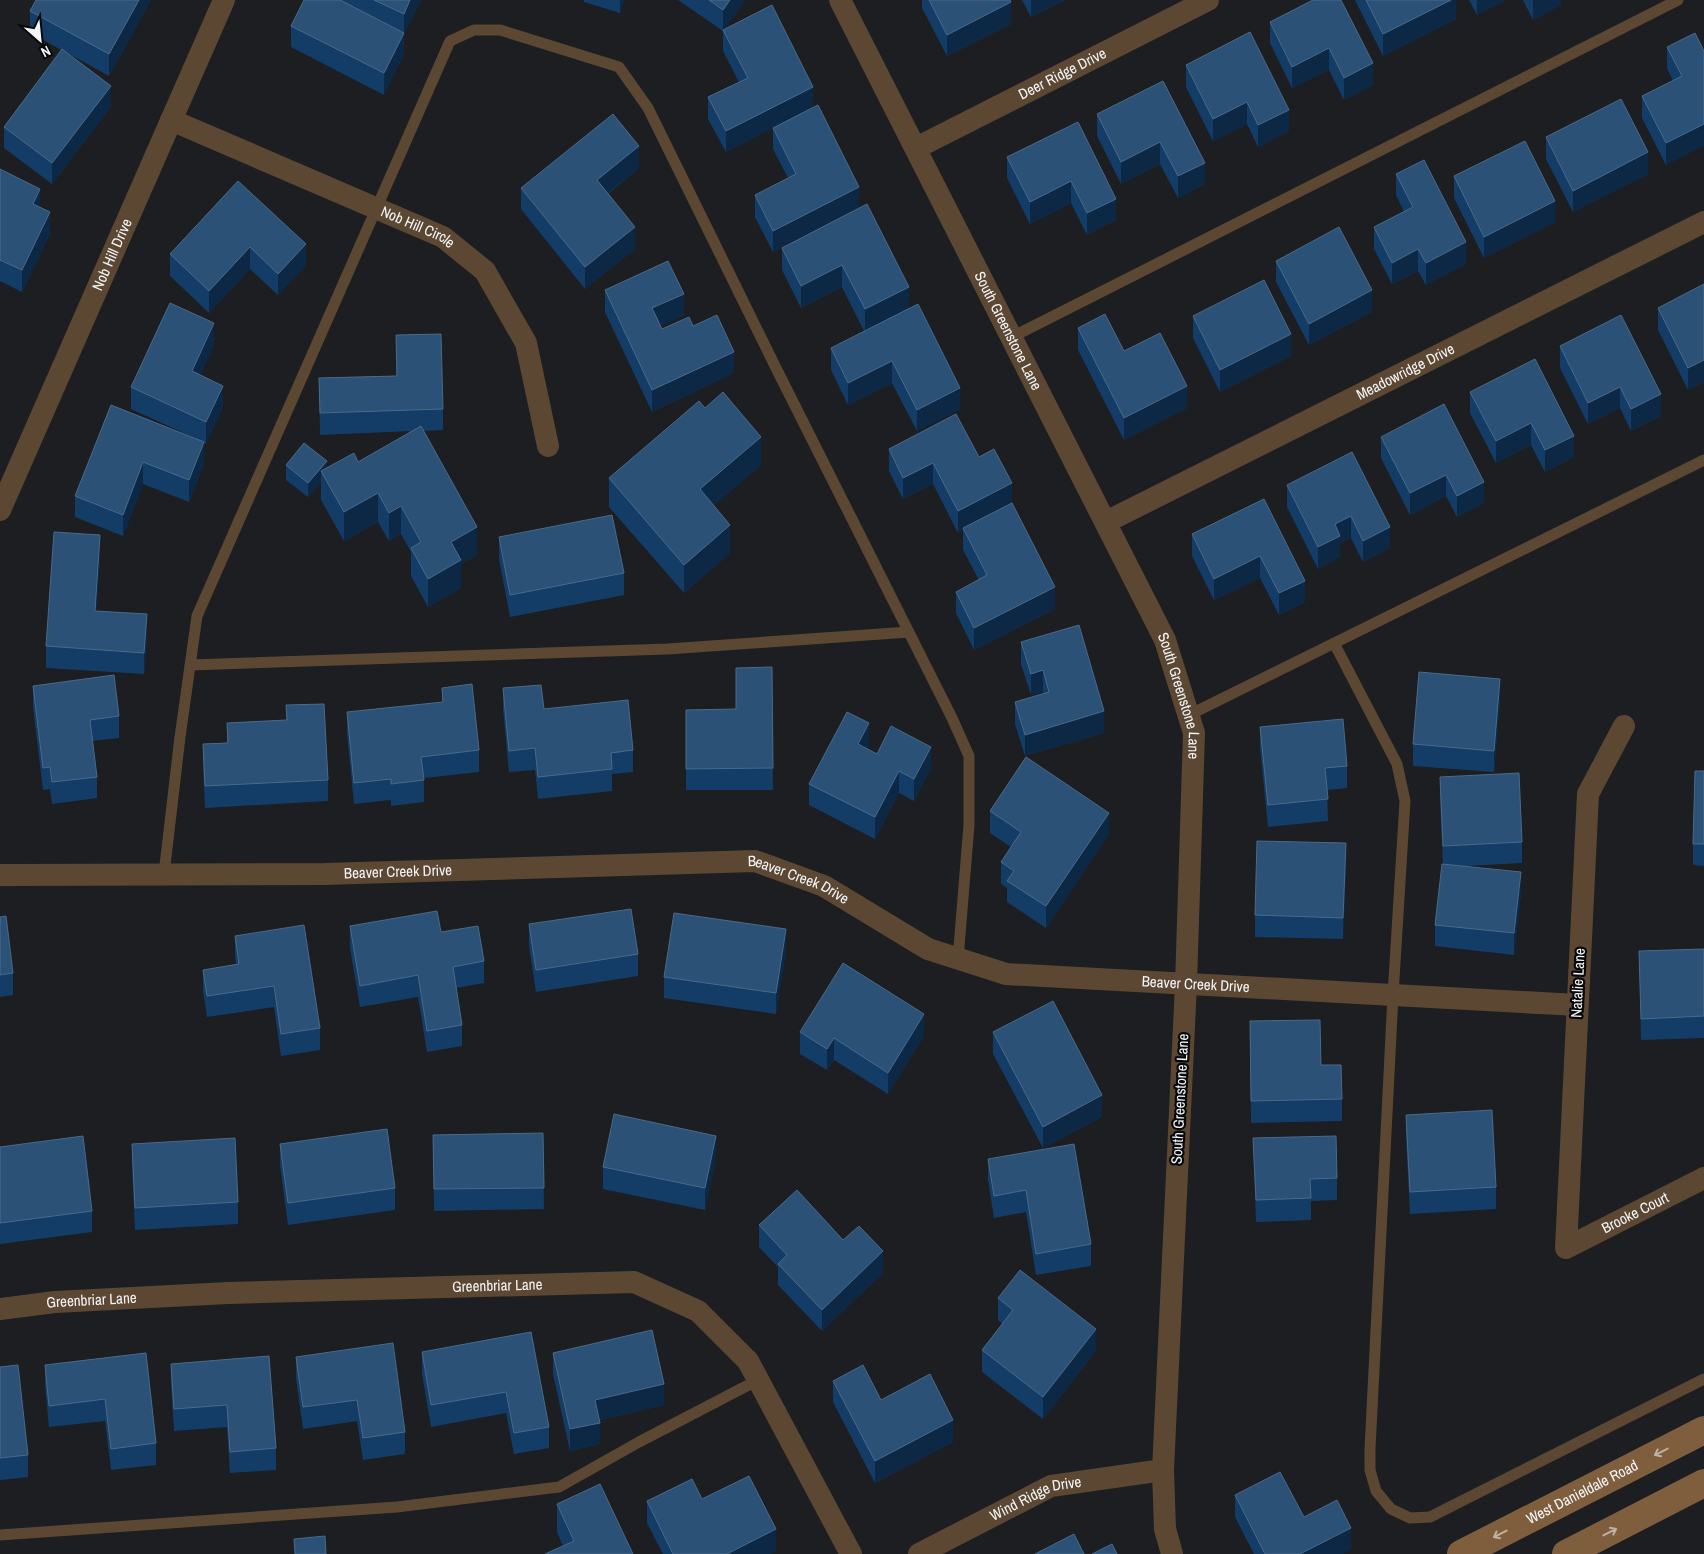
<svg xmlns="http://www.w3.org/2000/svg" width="1704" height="1554" viewBox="0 0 1704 1554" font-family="'Archivo Narrow',sans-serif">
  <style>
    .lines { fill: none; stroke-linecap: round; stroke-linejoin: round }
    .lane { stroke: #5c4733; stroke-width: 11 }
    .street { stroke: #5c4733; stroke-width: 22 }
    .secondary { stroke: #7f5e3e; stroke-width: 28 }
    .wall { fill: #133d67 }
    .shaded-wall { fill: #0c2844 }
    .building { fill: #2b5176; stroke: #4a6a8a }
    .oneway { stroke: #bfb1a4 }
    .labels { text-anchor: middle; stroke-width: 4.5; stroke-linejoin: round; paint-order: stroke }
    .street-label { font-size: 15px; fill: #f3f5f7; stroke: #070809 }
  </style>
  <rect width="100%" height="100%" fill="#1c1e21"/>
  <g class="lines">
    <path class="lane" d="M1012 337 1678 0
      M1334 643 1397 764 1405 801 1393 995 1370 1449V1470L1376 1491 1391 1509 1410 1518 1430 1517 1704 1379
      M190 665 668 649 909 632
      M1189 715 1704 460
      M164 874 180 737 197 616 450 41 474 30H500L619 67 648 108 776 368 952 718 969 756V825L958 959
      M0 1535 397 1507 559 1487 639 1442 758 1380"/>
    <g class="street">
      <path id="s1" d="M840 0 1165 640 1194 733 1186 984 1163 1470 1165 1529 1172 1554"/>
      <path id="s2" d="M171 120 443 237 485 271 526 343 548 446"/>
      <path id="s3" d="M916 148 1208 0"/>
      <path id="s4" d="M0 510 224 0"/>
      <path id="s5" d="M1106 522 1704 222"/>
      <path id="s6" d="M1624 726 1588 794 1566 1248 1704 1178"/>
      <path id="s7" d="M0 875 324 874 755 861 824 886 928 949 1006 974 1577 1005"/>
      <path id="s8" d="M0 1309 55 1302 228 1293 634 1282 698 1311 748 1361 851 1554"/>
      <path id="s9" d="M919 1554 1051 1486 1163 1470"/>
    </g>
    <g class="secondary">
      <path id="s10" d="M1461 1554 1704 1430"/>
      <path d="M1566 1554 1704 1483"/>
    </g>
  </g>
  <path class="wall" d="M151 0 109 76 64 51 111 107 52 184 4 148V127L61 50 30 32V11Z
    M304 0H421L404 35V54L384 95 291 47V26Z
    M584 0H624L620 13 584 2Z
    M678 0H745L725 29 813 108 859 208 960 409 917 431 892 383 848 405 831 370V348L864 331 842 287 801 308 782 270V248L826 225 773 252 755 217V195L788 178 773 149V128L726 152 708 119V97L739 82 723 51V31Z
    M922 0H1010L1011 24 947 56 922 8Z
    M1022 0H1065L1031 17Z
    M1313 0 1373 85 1344 100 1329 70 1292 88 1270 43V22Z
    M1355 0H1456V19L1383 56Z
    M1469 0H1506L1477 15Z
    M1523 0H1561V5L1533 20Z
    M1250 32 1289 131 1258 147 1247 124 1213 141 1186 87V65Z
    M1667 47 1704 51V145L1666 165 1642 118V96L1673 81 1667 68Z
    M1163 81 1205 184 1178 198 1160 164 1121 184 1097 136V114Z
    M1078 122 1116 220 1087 235 1071 203 1030 224 1007 178V157Z
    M1546 137 1648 174 1573 212 1546 159Z
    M639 168 608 194 635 249 585 289 521 209V188Z
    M0 169 40 208 50 234 22 292 0 281Z
    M1396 174 1466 264 1426 285 1418 271 1392 284 1374 249V227L1404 212 1396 195Z
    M1454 176 1555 222 1484 258 1454 198Z
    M238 181 306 265 278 295 250 269 209 313 170 276V254Z
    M1276 261 1372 312 1309 345 1276 282Z
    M1704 284V382L1688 390 1658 330V308Z
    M605 290 684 315 660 326 662 329 693 326 734 373 652 412 605 312Z
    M1193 316 1291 356 1220 392 1193 338Z
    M1078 328 1124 351 1187 408 1124 440 1078 350Z
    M396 335 443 409V430L423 431 477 555 461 564V588L428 607 411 576V552L401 534 389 541 378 522 344 541 321 500V482L308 497 286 480V465L327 468 358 462 412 431 320 435 319 378 396 376Z
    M214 345 200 375 223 407 206 444 204 443V464L189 502 143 484 123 536 75 517V496L111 405 197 439 131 409V387Z
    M1560 346 1661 416 1631 431 1620 408 1588 424 1560 368Z
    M1470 392 1574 436V457L1545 472 1531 445 1496 463 1470 413Z
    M705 408 761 465 714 505 730 553 684 593 609 507V478Z
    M1381 437 1484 482V503L1457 517 1446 496 1410 515 1381 458Z
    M889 449 979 457 1012 504 1055 609 974 650 956 613V592L979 580 963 550V530L958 533 933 484 903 499 889 471Z
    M1287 485 1390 527V548L1363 562 1351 538 1340 543V557L1318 569 1287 507Z
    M1264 499 1305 602 1279 615 1260 578 1214 600 1192 556V534Z
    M499 537 624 573V595L510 617 499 559Z
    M100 557 96 611 147 636 144 674 46 668V646Z
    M1021 642 1104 733 1025 756 1015 724V702L1044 694 1043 692 1031 695 1021 664Z
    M772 667 773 790H686V710L736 709Z
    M33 686 119 716V738L92 741 97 777V798L52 804 50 789 43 790 33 707Z
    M442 688 479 750V772L424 778V802L391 806V800L354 804 347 734V712L442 702Z
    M503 688 544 709 633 750V772L612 774V791L538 799 535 770 509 772 503 710Z
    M1500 700 1494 772 1413 766V744Z
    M286 705 328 780V801L205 808 203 766V744L227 743V723L286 720Z
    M1260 727 1347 766V788L1327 790 1328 821 1268 827 1260 748Z
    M869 745 867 748 877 754 931 768 914 801 899 793 875 839 809 805V784Z
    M1704 771V866L1693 865V844Z
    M1440 777 1522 842V863L1466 866 1521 894 1514 955 1435 946V925L1443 864 1440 799Z
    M990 811 1109 834 1046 928 1007 902V888L1001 884V862L1011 847 990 833Z
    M1346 865 1343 939 1255 937V915Z
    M0 917 13 973V995L0 997Z
    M529 924 638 954V976L536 992 529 946Z
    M350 926 441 932 484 961V983L456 988 462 1025V1046L427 1052 418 997 360 1007 350 948Z
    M235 936 320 1028V1050L281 1056 274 1007 207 1017 203 991V970L236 964 235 957Z
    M1704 949V1038L1641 1040 1639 951Z
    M786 950 776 1014 664 998V977Z
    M1250 1021 1321 1065 1342 1099V1121L1251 1123Z
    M800 1032 924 1036 888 1094 834 1060 827 1070 800 1054Z
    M993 1032 1102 1117 1043 1148 993 1054Z
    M1406 1115 1496 1187V1209L1410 1214 1406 1137Z
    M543 1133 544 1209 434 1211 433 1135Z
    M1253 1138 1337 1178V1200L1311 1201V1220L1256 1222Z
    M132 1144 238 1202V1224L135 1230 132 1166Z
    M280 1144 395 1188V1210L288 1225 280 1165Z
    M0 1147 92 1211V1232L0 1244Z
    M716 1157 705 1210 603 1189V1167Z
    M988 1159 1091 1244V1266L1036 1275 1026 1212 994 1218 988 1180Z
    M759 1225 843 1240 883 1273 822 1331 778 1285V1267L759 1247Z
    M998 1298 1096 1351 1043 1419 982 1372V1350L1003 1324 998 1320Z
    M531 1332 549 1427V1448L514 1454 506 1413 431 1427 422 1374V1352Z
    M146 1353 156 1443V1465L111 1470 105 1421 49 1427 45 1386V1365Z
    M553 1353 664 1405 600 1420V1444L570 1451 553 1374Z
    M269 1356 276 1448V1470L230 1473 227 1427 174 1431 171 1385V1364Z
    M296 1357 405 1432V1454L363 1460 357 1421 303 1429 296 1379Z
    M0 1367 28 1455V1477L0 1480Z
    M833 1381 881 1400 953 1442 875 1483 833 1402Z
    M1235 1495 1351 1549 1342 1554H1254L1235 1517Z
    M702 1499 776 1551 770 1554H663L647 1523V1501Z
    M557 1504 633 1554 563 1546 557 1532Z"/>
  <path class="shaded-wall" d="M139 0H151L109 76V54Z
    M410 0H421L404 35V54L384 95V73L404 33V14Z
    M620 0H624L620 13Z
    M730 0H745L724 31 723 30V32V10Z
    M1031 0H1065L1031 17Z
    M1451 0H1456V19L1383 56V34Z
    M1477 0H1506L1477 15Z
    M1533 0H1561V5L1533 20Z
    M1011 2V24L947 56V35Z
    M1329 48V70L1292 88V67Z
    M1373 63V85L1344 100V78Z
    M111 86V107L52 184V163Z
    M813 87V108L726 152V131Z
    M1247 102V124L1213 141V119Z
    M1289 110V131L1258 147V125Z
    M1704 124V145L1666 165V143Z
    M1160 142V164L1121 184V162Z
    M639 146V168L597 202V180Z
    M1648 152V174L1573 212V191Z
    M1205 163V184L1178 198V176Z
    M1071 181V203L1030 224V202Z
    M859 187V209L773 252V231Z
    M40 189V210L33 204Z
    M1116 199V220L1087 235V213Z
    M1555 201V222L1484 258V237Z
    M50 212V234L22 292V270Z
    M635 227V249L585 289V267Z
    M1466 242V264L1426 285V263Z
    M306 244V265L278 295V274Z
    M250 247V269L209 313V291Z
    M1418 249V271L1392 284V263Z
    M842 265V287L801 308V286Z
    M909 287V308L865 331V309Z
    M1372 290V312L1309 345V324Z
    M684 294V315L652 330V308Z
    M214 323V345L192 393V371Z
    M1291 334V356L1220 392V370Z
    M734 352V373L652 412V390Z
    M1704 360V382L1688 390V368Z
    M892 361V383L848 405V383Z
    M223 386V407L206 444V422Z
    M1187 386V408L1124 440V418Z
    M1620 387V408L1588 424V403Z
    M960 388V409L917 431V410Z
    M1661 394V416L1631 431V409Z
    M1531 423V445L1496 463V441Z
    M1574 436V457L1545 472V450Z
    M761 437V465L700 517V489Z
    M204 442V464L189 502V480Z
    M327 461V475L321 471V482L308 497V483Z
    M143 462V484L123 536V515Z
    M933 463V484L903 499V478Z
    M1446 475V496L1410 515V493Z
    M1484 482V503L1457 517V496Z
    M1012 483V505L963 528V530L958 533V511Z
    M378 493V522L344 541V512Z
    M401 506V534L389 541V513Z
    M1351 516V538L1340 543V557L1318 569V547L1335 524Z
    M730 525V553L684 593V565Z
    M477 527V555L461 564V588L428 607V579L451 542Z
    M1390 527V548L1363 562V541Z
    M100 535V557L95 632V611Z
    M1260 556V578L1214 600V579Z
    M1305 581V602L1279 615V593Z
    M1055 587V609L974 650V628Z
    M147 614V636L144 674V653Z
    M1043 670V692L1031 695V674Z
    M1500 679V700L1494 772V751Z
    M1104 711V733L1025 756V735Z
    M869 723V745L858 766V744Z
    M931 747V768L914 801V779Z
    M899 771V793L875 839V817Z
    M1109 813V834L1046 928V906Z
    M1346 843V865L1343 939V918Z
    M1521 872V894L1514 955V933Z
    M786 929V950L776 1014V993Z
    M924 1014V1036L888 1094V1073Z
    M834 1038V1060L827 1070V1049Z
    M1102 1095V1117L1043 1148V1127Z
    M716 1136V1157L705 1210V1188Z
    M883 1251V1273L822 1331V1310Z
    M1096 1329V1351L1043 1419V1397Z
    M664 1384V1405L595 1421V1400Z
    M953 1420V1442L875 1483V1461Z
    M600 1423V1444L570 1451V1429Z
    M1351 1528V1549L1342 1554H1300Z
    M776 1529V1551L770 1554H727Z"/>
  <path class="building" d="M36 0H139L109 54 30 11Z
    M304 0H340L404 33 384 73 291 26Z
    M374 0H410L404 14Z
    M709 0H730L723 10Z
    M929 0H1010L1011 2 947 35Z
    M1313 0H1341L1373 63 1344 78 1329 48 1292 67 1270 22Z
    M1366 0H1451L1383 34Z
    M772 5 813 87 726 131 708 97 748 78 723 30Z
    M1250 32 1289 110 1258 125 1247 102 1213 119 1186 65Z
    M1695 33 1704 51V124L1666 143 1642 96 1682 76 1667 47Z
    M62 49 111 86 52 163 4 127Z
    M1163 81 1205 163 1178 176 1160 142 1121 162 1097 114Z
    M1621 99 1648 152 1573 191 1546 137Z
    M818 105 859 187 773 231 755 195 796 174 773 128Z
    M613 114 639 146 597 180 635 227 585 267 521 188Z
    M1078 122 1116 199 1087 213 1071 181 1030 202 1007 157Z
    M1525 141 1555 201 1484 237 1454 176Z
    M1424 160 1466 242 1426 263 1418 249 1392 263 1374 227 1413 207 1396 174Z
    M0 169 40 189 33 204 50 212 22 270 0 260Z
    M238 181 306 244 278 274 250 247 209 291 170 254Z
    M867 204 909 287 865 309 842 265 801 286 782 248Z
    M1339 227 1372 290 1309 324 1276 261Z
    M668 261 684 294 652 308 662 329 689 317 693 326 717 315 734 352 652 390 605 290Z
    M1264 280 1291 334 1220 370 1193 316Z
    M1704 284V360L1688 368 1658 308Z
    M170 303 214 323 192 371 223 386 206 422 131 387Z
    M918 304 960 388 917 410 892 361 848 383 831 348Z
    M1105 314 1124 351 1160 333 1187 386 1124 418 1078 328Z
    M1621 315 1661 394 1631 409 1620 387 1588 403 1560 346Z
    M441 334 443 409 320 413 319 378 397 376 396 335Z
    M1535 359 1574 436 1545 450 1531 423 1496 441 1470 392Z
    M723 392 761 437 700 489 730 525 684 565 609 478 699 401 705 408Z
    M1444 404 1484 482 1457 496 1446 475 1410 493 1381 437Z
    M111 405 204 442 189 480 143 462 123 515 75 496Z
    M956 414 979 457 994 449 1012 483 958 511 933 463 903 478 889 449Z
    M421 426 477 527 451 542 461 560 428 579 411 548 421 542 401 506 389 513 378 493 344 512 321 471 354 453 358 462Z
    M304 443 327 461 308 483 286 465Z
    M1352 452 1390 527 1363 541 1351 516 1335 524 1340 536 1318 547 1287 485Z
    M1264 499 1305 581 1279 593 1260 556 1214 579 1192 534Z
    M1012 503 1055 587 974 628 956 592 987 575 963 528Z
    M612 515 624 573 510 595 499 537Z
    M54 532 100 535 95 611 147 614 144 653 46 646Z
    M1079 625 1104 711 1025 735 1015 702 1049 692 1043 670 1031 674 1021 642Z
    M772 667 773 768 686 769V710L736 709V668Z
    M1419 672 1500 679 1494 751 1413 744Z
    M114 675 119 716 90 720 97 777 52 782 50 767 43 768 33 686Z
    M472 684 479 750 421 757 424 780 391 784V779L354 783 347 712 443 702 442 688Z
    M541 685 544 709 628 700 633 750 611 753 612 769 538 777 535 748 509 751 503 688Z
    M324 704 328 780 205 786 203 744 228 743 227 723 287 720 286 705Z
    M847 712 869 723 858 744 877 754 891 726 931 747 914 779 899 771 875 817 809 784Z
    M1343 719 1347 766 1325 768 1328 799 1268 805 1260 727Z
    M1026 757 1109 813 1046 906 1007 881 1014 871 1001 862 1021 832 990 811Z
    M1695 771H1704V844H1693Z
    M1519 773 1522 842 1443 846 1440 777Z
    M1257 841 1346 843 1343 918 1255 915Z
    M1442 864 1521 872 1514 933 1435 925Z
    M631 909 638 954 536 970 529 924Z
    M437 911 441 932 478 926 484 961 453 967 462 1025 427 1031 418 975 360 986 350 926Z
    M674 913 786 929 776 993 664 977Z
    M6 916 13 973 0 975V917Z
    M304 925 320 1028 281 1034 274 986 207 996 203 970 239 964 235 936Z
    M1704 949V1016L1641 1019 1639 951Z
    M843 963 924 1014 888 1073 834 1038 827 1049 800 1032Z
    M1053 1001 1102 1095 1043 1127 993 1032Z
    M1320 1020 1321 1065H1341L1342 1099 1251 1101 1250 1021Z
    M1492 1110 1496 1187 1410 1192 1406 1115Z
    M614 1114 716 1136 705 1188 603 1167Z
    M387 1129 395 1188 288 1203 280 1144Z
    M543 1133 544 1188 434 1189 433 1135Z
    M83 1136 92 1211 0 1223V1147Z
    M1336 1136 1337 1178 1310 1179 1311 1198 1256 1200 1253 1138Z
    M235 1138 238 1202 135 1208 132 1144Z
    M1074 1144 1091 1244 1036 1254 1026 1190 994 1196 988 1159Z
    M797 1190 843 1240 859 1226 883 1251 822 1310 778 1264 787 1255 759 1225Z
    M1020 1270 1096 1329 1043 1397 982 1350 1013 1310 998 1298Z
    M652 1330 664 1384 595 1400 600 1423 570 1429 553 1353Z
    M531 1332 549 1427 514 1433 506 1392 431 1405 422 1352Z
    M393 1343 405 1432 363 1438 357 1400 303 1407 296 1357Z
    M146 1353 156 1443 111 1449 105 1399 49 1406 45 1365Z
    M269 1356 276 1448 230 1452 227 1405 174 1409 171 1364Z
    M18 1365 28 1455 0 1458V1367Z
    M863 1365 881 1400 930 1374 953 1420 875 1461 833 1381Z
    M1280 1472 1304 1517 1337 1500 1351 1528 1300 1554H1265L1235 1495Z
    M749 1476 776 1529 727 1554H673L647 1501 692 1479 702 1499Z
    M600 1484 633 1554H545L574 1541 557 1504Z
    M1074 1534 1084 1554H1035Z
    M325 1536 326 1554H295L294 1539Z
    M1112 1544 1117 1554H1092Z"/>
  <defs><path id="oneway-shaft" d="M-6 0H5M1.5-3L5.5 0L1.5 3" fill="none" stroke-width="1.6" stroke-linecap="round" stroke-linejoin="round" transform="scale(1.25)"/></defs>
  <g class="oneway">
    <use href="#oneway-shaft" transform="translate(1661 1452) rotate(153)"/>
    <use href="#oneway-shaft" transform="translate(1610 1532) rotate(-27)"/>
    <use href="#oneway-shaft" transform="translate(1500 1534) rotate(153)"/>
  </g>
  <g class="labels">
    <g class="street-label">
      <text dy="5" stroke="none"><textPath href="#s3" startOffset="164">Deer Ridge Drive</textPath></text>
      <text dy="5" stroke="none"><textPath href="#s2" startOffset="269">Nob Hill Circle</textPath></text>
      <text dy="5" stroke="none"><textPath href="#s4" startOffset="279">Nob Hill Drive</textPath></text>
      <text dy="5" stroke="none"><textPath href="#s1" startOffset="371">South Greenstone Lane</textPath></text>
      <text dy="5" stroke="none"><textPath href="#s5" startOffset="335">Meadowridge Drive</textPath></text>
      <text dy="5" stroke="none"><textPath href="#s1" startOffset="776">South Greenstone Lane</textPath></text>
      <text dy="5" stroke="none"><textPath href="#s7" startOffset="398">Beaver Creek Drive</textPath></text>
      <text dy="5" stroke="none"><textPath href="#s7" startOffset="802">Beaver Creek Drive</textPath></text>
      <text transform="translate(1578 983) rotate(-87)" y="5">Natalie Lane</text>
      <text dy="5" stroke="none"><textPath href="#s7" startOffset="1222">Beaver Creek Drive</textPath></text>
      <text transform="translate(1180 1099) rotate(-87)" y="5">South Greenstone Lane</text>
      <text dy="5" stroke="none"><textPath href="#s6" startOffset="609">Brooke Court</textPath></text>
      <text dy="5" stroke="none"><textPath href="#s8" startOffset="498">Greenbriar Lane</textPath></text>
      <text dy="5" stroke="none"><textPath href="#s8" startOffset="92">Greenbriar Lane</textPath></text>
      <text dy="5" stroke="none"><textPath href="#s10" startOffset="136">West Danieldale Road</textPath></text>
      <text dy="5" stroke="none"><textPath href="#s9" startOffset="130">Wind Ridge Drive</textPath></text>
    </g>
  </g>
  <g transform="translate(40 40) rotate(153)" stroke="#070809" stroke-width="4" paint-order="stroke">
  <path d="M0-4L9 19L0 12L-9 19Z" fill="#f3f5f7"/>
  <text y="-8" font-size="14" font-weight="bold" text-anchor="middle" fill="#f3f5f7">N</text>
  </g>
</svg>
